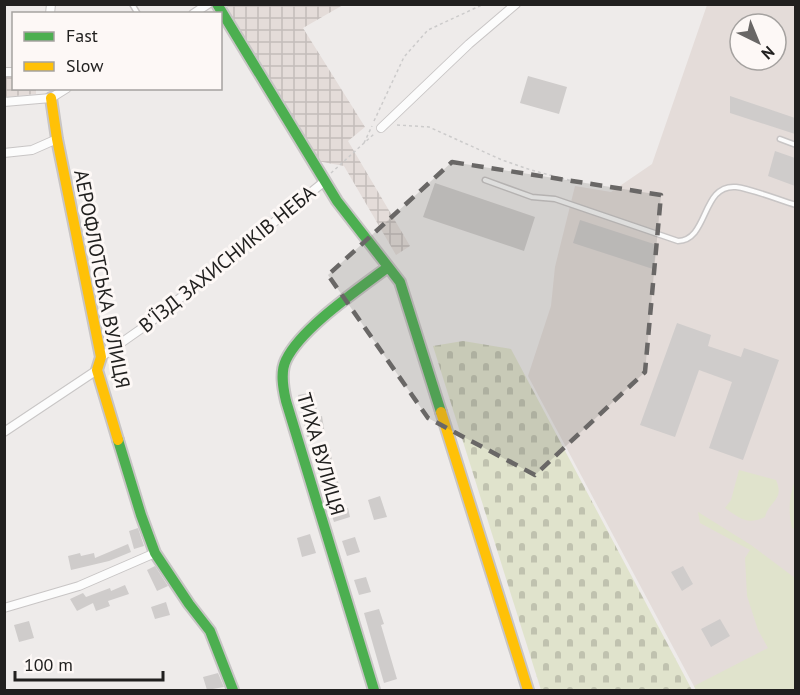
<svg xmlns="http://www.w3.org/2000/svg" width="800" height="695" viewBox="0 0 800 695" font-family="'PT Sans',sans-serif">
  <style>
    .built { fill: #e4dcd9; fill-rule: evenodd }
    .industrial { fill: url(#industrial-grid) }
    .grass { fill: #e0e3cc }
    .cemetery { fill: url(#cemetery-stones) }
    .building { fill: #cfcccb }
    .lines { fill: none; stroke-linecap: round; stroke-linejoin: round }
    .lane-casing { stroke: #c8c5c5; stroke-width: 7 }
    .street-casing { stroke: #c8c5c5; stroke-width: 10 }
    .fast-casing { stroke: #c8c5c5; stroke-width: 14 }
    .slow-casing { stroke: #c8c5c5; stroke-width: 14 }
    .path { stroke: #cccbcb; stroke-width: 1.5; stroke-dasharray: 3 3; stroke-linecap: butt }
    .lane { stroke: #fcfcfc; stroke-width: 4 }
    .street { stroke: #fcfcfc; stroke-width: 8 }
    .fast { stroke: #4caf50; stroke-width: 10 }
    .slow { stroke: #ffc107; stroke-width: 10 }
    .marked { fill: #696766; fill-opacity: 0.2; stroke: #696766; stroke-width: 4.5; stroke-dasharray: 12 8; stroke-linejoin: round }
    .labels { text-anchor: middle; stroke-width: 6; stroke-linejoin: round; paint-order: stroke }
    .street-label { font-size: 20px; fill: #21201f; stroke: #fdf8f6 }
  </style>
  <defs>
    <pattern id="industrial-grid" width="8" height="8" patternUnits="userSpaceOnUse" patternTransform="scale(1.5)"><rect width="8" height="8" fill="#e4dcd9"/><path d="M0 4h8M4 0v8" fill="none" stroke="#c3bcba"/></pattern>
    <pattern id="cemetery-stones" width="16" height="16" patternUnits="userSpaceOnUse" patternTransform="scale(1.5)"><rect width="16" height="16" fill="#e0e3cc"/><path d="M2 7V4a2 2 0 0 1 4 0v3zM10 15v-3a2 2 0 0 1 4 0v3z" fill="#c0c2af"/></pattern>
  </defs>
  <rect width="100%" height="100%" fill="#eeebea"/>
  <path class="built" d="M707 5H795V690H696L528 376 551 306 555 267 575 186 611 192 652 164ZM740 24H776V60H740Z"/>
  <path class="industrial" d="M227 5H343L303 28 365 127 348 141 410 246 396 255 344 166 317 161 227 13Z
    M5 77H13L14 88 36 89V94L5 97Z"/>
  <path class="grass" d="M739 470 776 480C785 500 769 501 765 517 747 525 741 519 725 508L731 500Z
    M795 480H796L795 529 792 528C788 510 789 498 795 480Z
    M698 512 751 545 795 578V690H696L694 686 768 648 758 630 747 596 745 558 750 550 700 523Z"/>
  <path class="cemetery" d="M463 341 511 349 692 690H541L433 346Z"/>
  <path class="building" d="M528 76 567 87 559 114 520 103Z
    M730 96 795 118V134L730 113Z
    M775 151 795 158V186L768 176Z
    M435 183 535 217 524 251 423 217Z
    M580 220 657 245 653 269 573 243Z
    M677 323 711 335 708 346 741 357 744 348 779 360 743 460 709 448 732 382 699 370 675 437 640 425Z
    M314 392 318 417 322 416 325 434 307 437 298 395Z
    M330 449 332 460 317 462 315 452Z
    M337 479 341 490 326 494 323 484Z
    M380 496 387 517 374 520 368 500Z
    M348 508 350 517 334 522 331 513Z
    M138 528 144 546 134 549 129 531Z
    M310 534 316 553 302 557 297 538Z
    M355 537 360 552 347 556 342 541Z
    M128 544 131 552 109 561 71 570 68 556 80 553 81 556 94 553 95 558Z
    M155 566 168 586 157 591 147 570Z
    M683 566 693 584 682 591 671 572Z
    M366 577 371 592 359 595 354 580Z
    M125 585 129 594 108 601 110 606 96 611 93 603 77 611 70 599 83 593 86 597 110 588 111 591Z
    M166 602 170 615 155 619 151 607Z
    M379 609 384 624 381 625 397 679 384 683 364 613Z
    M720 619 730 636 711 647 701 629Z
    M29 621 34 638 19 642 14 625Z
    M218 673 224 687 207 690 203 677Z"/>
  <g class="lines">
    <defs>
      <path id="lane" d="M132 4 138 14
        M780 139 796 145
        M485 180 532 197 555 199 678 241C709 240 701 184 736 187 752 189 779 200 796 205"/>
      <path id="street" d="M50 14 51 4
        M193 14 208 4
        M4 72H14
        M4 102 51 98 67 88
        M381 128 469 44 516 4
        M4 153 32 150 57 139
        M101 357 148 324 325 181
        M4 432 97 370
        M4 608 79 586 155 553"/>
      <path id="fast" d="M217 4 337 201 400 282 441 412
        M118 440 141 515 155 553 189 604 210 631 233 690
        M374 690 286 401C283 388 280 372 286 360 301 328 359 289 388 267"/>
      <path id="slow" d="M51 98 57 139 101 357 97 370 118 440
        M441 412 528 690"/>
    </defs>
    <use href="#lane" class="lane-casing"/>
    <use href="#street" class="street-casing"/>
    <use href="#fast" class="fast-casing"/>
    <use href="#slow" class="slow-casing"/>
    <path class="path" d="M374 121 404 57 428 30 484 4
      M397 125 429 127 502 160 531 170 576 182
      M364 143 372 126
      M331 173 374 134"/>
    <use href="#lane" class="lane"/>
    <use href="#street" class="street"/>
    <use href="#fast" class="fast"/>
    <use href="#slow" class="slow"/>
  </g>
  <path class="marked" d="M452 162 661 195 645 372 535 475 428 418 328 275Z"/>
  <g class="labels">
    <g class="street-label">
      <text transform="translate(227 259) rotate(-39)" y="7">В'ЇЗД ЗАХИСНИКІВ НЕБА</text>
      <text transform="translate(102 279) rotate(79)" y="7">АЕРОФЛОТСЬКА ВУЛИЦЯ</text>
      <text transform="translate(321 454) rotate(74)" y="7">ТИХА ВУЛИЦЯ</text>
    </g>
  </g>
  <rect width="800" height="695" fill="none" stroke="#21201f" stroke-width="12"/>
  <rect x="12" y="12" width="210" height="78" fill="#fdf8f6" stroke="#a5a2a0" stroke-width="1.5"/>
  <rect x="24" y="32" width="30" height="9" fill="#4caf50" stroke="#a5a2a0" stroke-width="1.5"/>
  <text x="66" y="42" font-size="18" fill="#21201f">Fast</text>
  <rect x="24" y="62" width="30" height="9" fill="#ffc107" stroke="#a5a2a0" stroke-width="1.5"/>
  <text x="66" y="72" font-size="18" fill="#21201f">Slow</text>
  <g transform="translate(758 42) rotate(137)"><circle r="28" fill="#fdf8f6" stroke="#a5a2a0" stroke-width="1.5"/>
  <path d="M0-4.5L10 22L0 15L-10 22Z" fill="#696766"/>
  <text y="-9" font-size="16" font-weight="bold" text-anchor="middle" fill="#21201f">N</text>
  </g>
  <path d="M15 671v9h148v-9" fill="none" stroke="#21201f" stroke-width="3"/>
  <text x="24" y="671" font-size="18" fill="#21201f" stroke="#fdf8f6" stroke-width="4.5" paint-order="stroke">100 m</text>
</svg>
